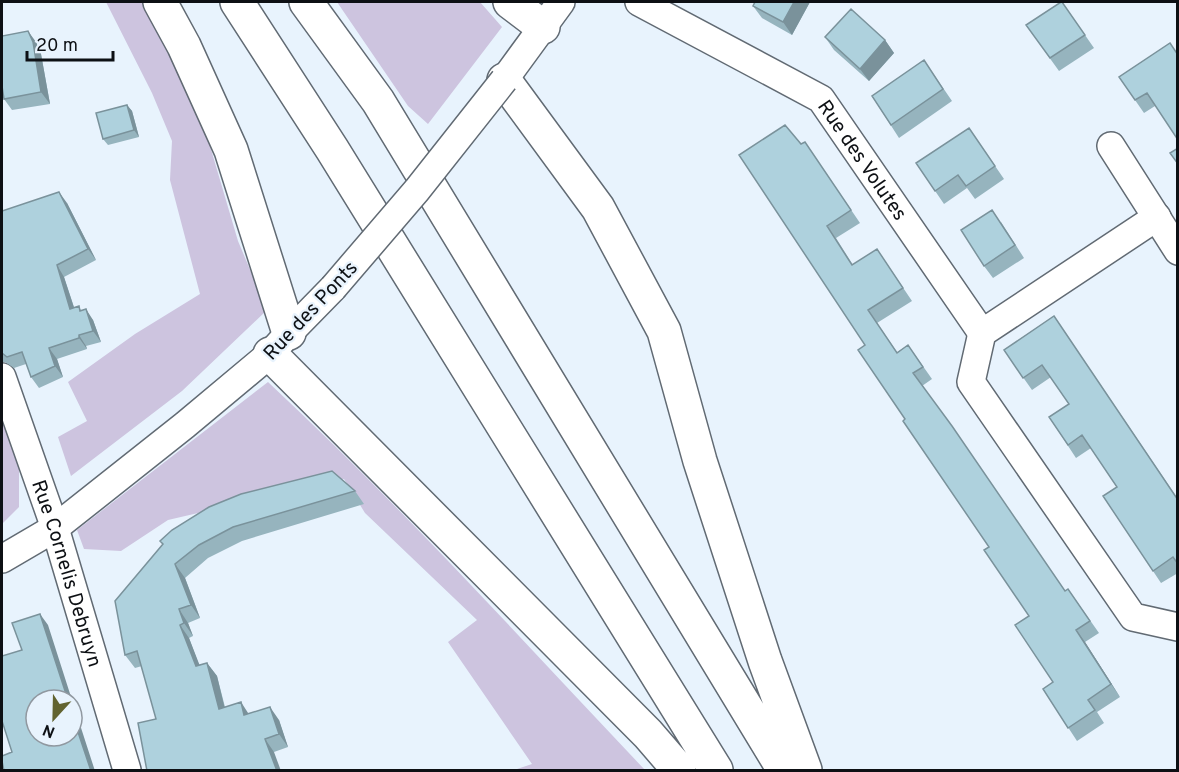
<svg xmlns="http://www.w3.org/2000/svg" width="1179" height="772" viewBox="0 0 1179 772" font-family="Overpass,sans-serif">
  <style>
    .green { fill: #cdc4df }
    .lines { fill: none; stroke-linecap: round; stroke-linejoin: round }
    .minor-casing { stroke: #616a73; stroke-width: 30 }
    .trunk-casing { stroke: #616a73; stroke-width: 36 }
    .minor { stroke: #fff; stroke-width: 27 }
    .trunk { stroke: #fff; stroke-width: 33 }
    .minor-bridge-casing { stroke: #616a73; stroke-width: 30; stroke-linecap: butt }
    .minor-bridge { stroke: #fff; stroke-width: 27 }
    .wall { fill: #96b4be }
    .shaded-wall { fill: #7a929b }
    .building { fill: #aed1dd; stroke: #7a929b; stroke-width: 1.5 }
    .labels { text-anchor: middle; stroke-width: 4.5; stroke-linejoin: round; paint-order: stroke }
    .street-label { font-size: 20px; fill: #0d1014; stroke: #e8f3fd }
  </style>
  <rect width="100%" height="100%" fill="#e8f3fd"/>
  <path class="green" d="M106 2H142L200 112 238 241 267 310 182 391 71 476 58 437 87 421 68 382 135 334 200 294 170 180 172 141 152 93Z
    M337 2H480L502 27 428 124 408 106Z
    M268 382C400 505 521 639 645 770H514L532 764 448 642 477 620 365 513 344 479 168 520 121 551 84 549 77 530Z
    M2 415 19 468V507L2 524Z"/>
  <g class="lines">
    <defs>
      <g id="minor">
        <path id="s1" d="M639 2 821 99 982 333"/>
        <path d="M504 80 561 2"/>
        <path d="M1111 146 1178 251"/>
        <path d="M1157 217 982 333 971 382 1133 617 1178 627"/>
        <path id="s2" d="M2 377 55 528 127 770"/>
        <path d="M2 559 55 528 185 425 270 354 289 333 333 288"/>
      </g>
      <path id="trunk" d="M160 2 184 46 231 150 289 333
        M237 2 332 149 716 770
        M306 2 378 101 784 770
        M510 2 543 27
        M504 80 598 208 664 331 700 461 765 661 805 770
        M270 354 648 734 679 770"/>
    </defs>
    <use href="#minor" class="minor-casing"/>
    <use href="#trunk" class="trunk-casing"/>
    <use href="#minor" class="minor"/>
    <use href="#trunk" class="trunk"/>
    <defs>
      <path id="minor-bridge" d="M333 288 417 190 504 80"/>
    </defs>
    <use href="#minor-bridge" class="minor-bridge-casing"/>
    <use href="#minor-bridge" class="minor-bridge"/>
  </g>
  <path class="wall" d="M755 2H810L792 35 762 18 753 6Z
    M1062 2 1094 48 1059 71 1026 25Z
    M825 37 885 40 894 53 869 81 834 50Z
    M36 42 41 54 50 104 12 110 4 99Z
    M1170 43 1155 106 1144 113 1119 77Z
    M924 60 952 101 899 138 872 96Z
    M127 105 132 111 139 137 108 145 103 139Z
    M969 128 1004 179 975 199 967 188 944 204 916 163Z
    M805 142 860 223 836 238 853 265 877 249 912 301 877 323 897 352 908 345 932 379 922 386 1065 591 1068 589 1099 633 1085 642 1120 697 1097 712 1104 723 1077 741 1043 689 1053 682 1029 616 989 547 905 419 865 345 801 144Z
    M67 203 96 260 64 277 74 307 82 310 93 320 101 342 86 346 87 349 57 359 63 377 39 388 31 377 26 364 14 368 5 362H2V211Z
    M1001 222 1024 258 993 278 984 266Z
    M1054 316 1178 499V573L1161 583 1103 496 1117 487 1091 448 1076 458 1049 417 1069 404 1051 377 1032 390 1004 350Z
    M355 491 364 504 242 541 208 558 185 578 200 618 188 623 193 636 189 638 199 665 207 663 217 676 225 707 249 714 279 720 288 747 274 752 156 719 142 666 135 668 125 655 163 545 160 541Z"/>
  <path class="shaded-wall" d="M794 2H810L792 35 783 22Z
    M28 31 36 42 41 54 50 104 41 92Z
    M885 40 894 53 869 81 860 69Z
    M127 105 132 111 139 137 134 130Z
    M59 192 67 203 96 260 88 249Z
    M57 265 64 277 78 320 70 309Z
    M86 309 93 320 101 342 93 331Z
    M79 335 86 346 87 349 79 338Z
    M49 348 57 359 63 377 55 366Z
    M175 564 185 578 200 618 191 605Z
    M179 609 188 623 193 636 184 623Z
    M40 614 48 625 72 700H68Z
    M180 625 189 638 205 679 196 666Z
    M1076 630 1085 642 1120 697 1111 684Z
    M207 663 217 676 228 722 219 709Z
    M72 700 95 771H91L72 714Z
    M241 702 250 716 244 715Z
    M270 707 279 720 288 747 279 734Z
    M265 739 274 752 281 771H277Z"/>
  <path class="building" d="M755 2H794L783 22 753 6Z
    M1061 2H1062L1085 35 1050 58 1026 25Z
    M851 9 885 40 860 69 825 37Z
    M28 31 33 42 41 92 4 99 2 86V36Z
    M1170 43 1178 55V140L1147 93 1135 100 1119 77Z
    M924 60 943 89 891 125 872 96Z
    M127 105 134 130 103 139 96 113Z
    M785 125 801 144 805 142 851 210 827 226 852 265 877 249 903 288 868 310 897 353 908 345 923 367 913 373 952 426 1065 591 1068 589 1090 621 1076 630 1111 684 1088 700 1095 710 1068 728 1043 689 1053 682 1015 625 1029 616 984 550 989 547 903 421 905 419 858 350 865 345 739 155Z
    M969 128 995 166 966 186 958 175 935 191 916 163Z
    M1178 148V164L1170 153Z
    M59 192 88 249 57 265 70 309 79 306 80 311 86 309 93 331 79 335V338L49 348 55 366 31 377 22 352 7 357 2 353V211Z
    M992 210 1015 245 984 266 961 230Z
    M1054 316 1178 500V564L1173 557 1153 571 1103 496 1117 487 1082 435 1068 445 1049 417 1069 404 1042 365 1023 378 1004 350Z
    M332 471 355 491 233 527 199 545 175 564 191 605 179 609 184 623 180 625 196 666 207 663 219 709 241 702 244 715 270 707 279 734 265 739 277 771H147L138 723 156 719 137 651 125 655 115 601 163 544 160 541 172 530 209 507 241 494Z
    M40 614 68 700H36V736H72V714L91 771H4L2 761V756L12 752 2 721V656L22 650 12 623Z"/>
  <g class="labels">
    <g class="street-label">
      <text dy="7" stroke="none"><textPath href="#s1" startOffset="280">Rue des Volutes</textPath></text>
      <text transform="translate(310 310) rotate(-47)" y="7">Rue des Ponts</text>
      <text dy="7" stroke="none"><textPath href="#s2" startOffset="207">Rue Cornelis Debruyn</textPath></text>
    </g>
  </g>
  <rect width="1179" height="772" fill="none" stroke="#0d1014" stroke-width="6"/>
  <g transform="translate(54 718) rotate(202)"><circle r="28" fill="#e8f3fd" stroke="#9098a0" stroke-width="1.5"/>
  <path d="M0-4.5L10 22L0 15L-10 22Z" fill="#616330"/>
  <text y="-9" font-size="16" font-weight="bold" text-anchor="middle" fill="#0d1014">N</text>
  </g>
  <path d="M27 51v9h86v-9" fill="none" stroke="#0d1014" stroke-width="3"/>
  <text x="36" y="51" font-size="18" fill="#0d1014" stroke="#e8f3fd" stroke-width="4.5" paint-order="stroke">20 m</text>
</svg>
